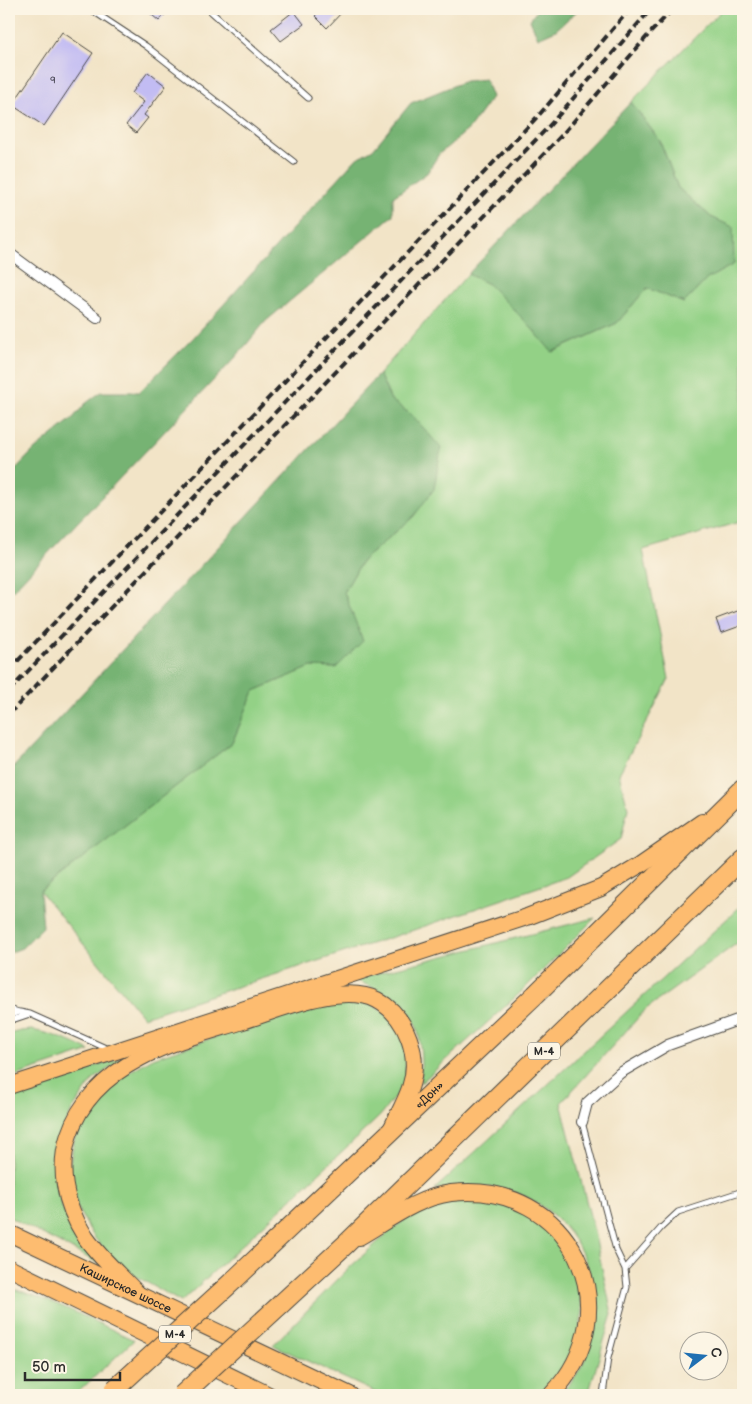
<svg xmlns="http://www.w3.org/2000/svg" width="752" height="1404" viewBox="0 0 752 1404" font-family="'Balsamiq Sans',sans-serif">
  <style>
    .green { fill: #93d186; stroke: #5f7e58 }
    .forest { fill: #76b373; stroke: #506f4f }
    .building { fill: #c2bcf3 }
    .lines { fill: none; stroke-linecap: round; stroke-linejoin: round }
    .service-casing { stroke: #494742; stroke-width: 7 }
    .minor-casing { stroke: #494742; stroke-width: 12 }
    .primary-casing { stroke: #494742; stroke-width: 18 }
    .motorway-casing { stroke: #494742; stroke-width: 21 }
    .service { stroke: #fff; stroke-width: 5 }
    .minor { stroke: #fff; stroke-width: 10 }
    .primary { stroke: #fdbc6f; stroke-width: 16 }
    .motorway { stroke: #fdbc6f; stroke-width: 19 }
    .rail { stroke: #2b2b2b; stroke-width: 4; stroke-dasharray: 8 4; stroke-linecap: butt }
    .motorway-bridge-casing { stroke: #494742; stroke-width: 21; stroke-linecap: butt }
    .motorway-bridge { stroke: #fdbc6f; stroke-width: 19 }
    .labels { text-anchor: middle; stroke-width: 4; stroke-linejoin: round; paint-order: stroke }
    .number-label { font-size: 10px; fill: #514f5d }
    .shield { fill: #fcf5e5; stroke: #6a6863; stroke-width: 1 }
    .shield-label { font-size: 11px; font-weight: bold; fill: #2b2b2b }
    .street-label { font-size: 12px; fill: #2b2b2b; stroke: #fcf5e5 }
  </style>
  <rect width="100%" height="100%" fill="#fcf5e5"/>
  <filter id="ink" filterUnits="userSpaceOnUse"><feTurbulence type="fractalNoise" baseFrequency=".02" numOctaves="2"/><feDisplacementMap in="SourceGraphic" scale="10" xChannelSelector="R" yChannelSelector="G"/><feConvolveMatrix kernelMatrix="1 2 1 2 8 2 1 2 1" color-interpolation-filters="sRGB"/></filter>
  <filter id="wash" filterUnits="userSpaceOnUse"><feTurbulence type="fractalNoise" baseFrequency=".0096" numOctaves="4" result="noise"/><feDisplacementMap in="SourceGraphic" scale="20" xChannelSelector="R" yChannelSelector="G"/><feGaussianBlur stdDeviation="1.12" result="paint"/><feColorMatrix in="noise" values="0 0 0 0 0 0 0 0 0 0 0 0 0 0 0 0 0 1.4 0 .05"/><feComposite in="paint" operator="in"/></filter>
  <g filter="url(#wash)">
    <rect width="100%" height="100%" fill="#f2e4c7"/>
    <path class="green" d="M723 9H743V521L643 550 669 679 619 774 628 808 621 839 567 877 405 933 143 1017 40 891 232 743 254 691 311 667 336 668 344 592 362 561 414 516 413 416 391 400 379 374 468 274 488 284 528 324 553 352 617 323 647 288 684 303 707 279 734 264 732 227 711 217 678 188 660 141 631 102Z
      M743 904V939L646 1009 561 1103 594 1231 612 1314 588 1395H559C624 1335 597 1221 514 1192 490 1183 460 1188 435 1189Z
      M595 918 521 992 421 1083C422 1015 416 1005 353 979Z
      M342 999 371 1003 393 1019 406 1046 405 1083 380 1116 181 1302 127 1271 107 1253 94 1237 77 1208 69 1168 75 1136 94 1102 117 1079 153 1058 257 1023Z
      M32 1030C53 1034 71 1041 90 1051L9 1078V1034L21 1031Z
      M125 1057 93 1080 72 1110 59 1139 55 1168 61 1205 73 1232 100 1264 9 1217V1093Z
      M479 1198 516 1207 559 1239 576 1271 583 1311 576 1345 549 1390 542 1395H381L273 1345 348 1269 391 1230 411 1215 444 1200Z
      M9 1288C53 1299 93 1321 134 1340L75 1395H9Z
      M228 1387 244 1395H218Z"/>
    <path class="forest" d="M538 9H579L556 30 538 38 530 20Z
      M485 79 492 97 469 129 439 154 427 173 393 197V215L266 321 235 358 9 594V476L34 450 73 418 85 404 101 392H139L194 337 357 158 373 149 411 103 465 81Z
      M631 102 660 141 678 188 711 217 733 227 734 264 707 279 684 303 647 288 617 323 552 352 528 324 488 284 468 274Z
      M379 374 391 400 413 416 441 448 434 489 414 516 362 561 344 592 363 641 336 668 311 667 254 691 232 743 40 891 43 927 22 948 9 953V772Z"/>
    <g id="blocks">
      <path class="building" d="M145 9H170L159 21Z
        M322 9 328 11 330 9H341L343 11 327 28 315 16Z
        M294 11 304 24 281 41 271 29Z
        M62 32 93 53 44 126 12 105Z
        M148 72 166 86 144 115 148 118 136 133 126 125 144 102 132 93Z
        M743 609V625L721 633 716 619Z"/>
    </g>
  </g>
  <g filter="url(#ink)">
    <use href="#blocks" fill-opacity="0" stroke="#494742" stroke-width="1"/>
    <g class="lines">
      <defs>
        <path id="service" d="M90 9 146 46 294 162
          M208 9 308 98
          M9 1009 19 1012
          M9 1015 20 1012 30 1014
          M9 1021 30 1014 108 1049
          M582 1122 616 1250 625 1269 627 1287 608 1358 603 1395
          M625 1269 661 1228 678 1212 743 1191"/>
        <path id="minor" d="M9 253 97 318
          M582 1122 587 1103 620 1073 668 1045 743 1018"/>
        <g id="primary">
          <path d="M9 1086 527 917 601 888 641 864 702 822"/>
          <path id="s1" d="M9 1233 350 1395"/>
          <path d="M359 1237C387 1221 418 1197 451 1193 570 1179 633 1310 551 1395"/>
          <path d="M9 1268 269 1395"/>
          <path d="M137 1293C120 1275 100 1258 86 1238 40 1166 68 1096 140 1058 172 1041 208 1032 243 1021 278 1010 343 982 377 1000 407 1016 421 1057 410 1088 405 1103 397 1116 391 1130"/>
        </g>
        <g id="motorway">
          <path id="s2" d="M234 1280 535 995 743 789"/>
          <path d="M281 1304 346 1244 743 858"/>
        </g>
      </defs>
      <use href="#service" class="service-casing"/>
      <use href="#minor" class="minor-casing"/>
      <use href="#primary" class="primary-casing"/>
      <use href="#motorway" class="motorway-casing"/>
      <use href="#service" class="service"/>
      <use href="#minor" class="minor"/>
      <use href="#primary" class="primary"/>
      <use href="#motorway" class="motorway"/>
      <path class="rail" d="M9 670 539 115 630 9
        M9 691 550 125 651 9
        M9 714 561 136 650 33 673 9"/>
      <defs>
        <path id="motorway-bridge" d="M115 1389 234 1280
          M182 1395 281 1304"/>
      </defs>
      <use href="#motorway-bridge" class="motorway-bridge-casing"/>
      <use href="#motorway-bridge" class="motorway-bridge"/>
    </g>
  </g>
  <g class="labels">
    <g class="number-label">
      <text x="53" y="83">9</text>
    </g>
    <g class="shield">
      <rect x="528" y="1042.5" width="32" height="17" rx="4"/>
      <rect x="159" y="1325.5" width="32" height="17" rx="4"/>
    </g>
    <g class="shield-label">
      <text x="544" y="1055">М-4</text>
      <text x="175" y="1338">М-4</text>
    </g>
    <g class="street-label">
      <text dy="4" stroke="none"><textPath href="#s2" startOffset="269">«Дон»</textPath></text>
      <text dy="4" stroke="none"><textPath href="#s1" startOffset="129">Каширское шоссе</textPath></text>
    </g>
  </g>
  <rect width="752" height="1404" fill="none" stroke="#fcf5e5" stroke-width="30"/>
  <g transform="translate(704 1356) rotate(74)"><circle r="24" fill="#fcf5e5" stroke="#a8a49b"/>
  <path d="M0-4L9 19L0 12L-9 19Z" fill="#1f6fb2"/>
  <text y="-8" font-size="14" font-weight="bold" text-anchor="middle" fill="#2b2b2b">С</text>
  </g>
  <path d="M25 1372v8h95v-8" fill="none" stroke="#2b2b2b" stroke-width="2.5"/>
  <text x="32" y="1372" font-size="15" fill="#2b2b2b" stroke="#fcf5e5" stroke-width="4" paint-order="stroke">50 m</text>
</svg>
